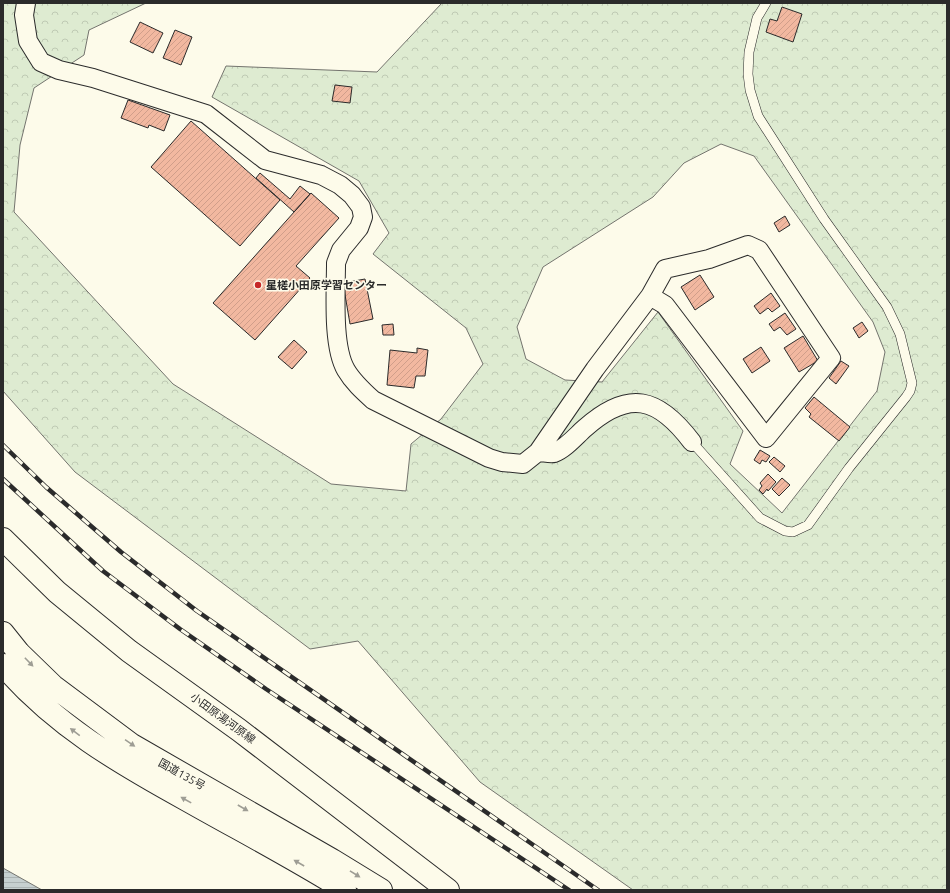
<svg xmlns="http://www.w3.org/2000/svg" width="950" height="893" viewBox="0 0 950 893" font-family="Ubuntu,'Noto Sans JP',sans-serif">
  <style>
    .forest { fill: url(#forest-crowns); stroke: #74746e; fill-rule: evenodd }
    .water { fill: url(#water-rules); stroke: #74746e }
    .building { fill: url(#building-hatch); stroke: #2b2b2b }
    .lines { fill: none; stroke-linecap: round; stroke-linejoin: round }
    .lane-casing { stroke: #2b2b2b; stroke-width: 10 }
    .street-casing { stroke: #2b2b2b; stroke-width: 20 }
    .secondary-casing { stroke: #2b2b2b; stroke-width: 24 }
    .highway-casing { stroke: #2b2b2b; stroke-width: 24 }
    .lane { stroke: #fdfbea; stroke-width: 9 }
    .street { stroke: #fdfbea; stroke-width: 18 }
    .secondary { stroke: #fdfbea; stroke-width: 22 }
    .highway { stroke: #fdfbea; stroke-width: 22 }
    .rail-casing { stroke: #2b2b2b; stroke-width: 4.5 }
    .rail { stroke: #fdfbea; stroke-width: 3; stroke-dasharray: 9; stroke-linecap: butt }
    .oneway { fill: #9e9d94 }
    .poi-dot { fill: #c62828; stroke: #fdfbea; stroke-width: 1.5 }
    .labels { text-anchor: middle; stroke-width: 3; stroke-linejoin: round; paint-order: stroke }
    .poi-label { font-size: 11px; font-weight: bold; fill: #2b2b2b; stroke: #fdfbea; text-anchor: start }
    .street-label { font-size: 11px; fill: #2b2b2b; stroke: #fdfbea }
  </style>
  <defs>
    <pattern id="forest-crowns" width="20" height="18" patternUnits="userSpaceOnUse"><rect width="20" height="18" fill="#deebd1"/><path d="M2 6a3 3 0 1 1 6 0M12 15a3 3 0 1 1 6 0" fill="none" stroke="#bfcab4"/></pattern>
    <pattern id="water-rules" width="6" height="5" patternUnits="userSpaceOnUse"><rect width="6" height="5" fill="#c7d0d0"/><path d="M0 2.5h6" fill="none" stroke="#abb3b3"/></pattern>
    <pattern id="building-hatch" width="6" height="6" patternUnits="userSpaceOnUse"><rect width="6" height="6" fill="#f2b8a0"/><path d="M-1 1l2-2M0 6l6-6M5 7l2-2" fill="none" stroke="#d09e8a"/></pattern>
  </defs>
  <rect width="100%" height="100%" fill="#fdfbea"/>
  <path class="forest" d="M3 3H146L89 30 84 55 34 88 20 145 14 212 173 384 331 484 406 491 411 444 441 419 483 364 466 328 373 254 389 233 359 181 212 97 226 66 377 72 442 3H947V890H633L480 782 358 641 310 649 75 472 3 391ZM721 144 754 156 873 322 885 352 877 391 782 513 730 464 743 431 658 312 602 382 565 380 526 359 517 327 543 267 653 197 684 163Z"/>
  <path class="water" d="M3 868 42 890H3Z"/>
  <path class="building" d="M782 7 802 14 793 42 766 32 770 19 777 21Z
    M140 22 163 33 153 53 130 42Z
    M175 30 192 37 181 65 163 58Z
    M335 85 352 87 350 103 332 101Z
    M128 100 170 115 164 131 149 125 148 128 121 118Z
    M191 121 280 200 240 246 151 167Z
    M260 173 290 199 300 186 310 194 294 212 256 178Z
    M311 193 339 218 296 266 310 278 255 340 213 303Z
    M785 216 790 225 779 232 774 223Z
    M700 275 714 297 695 310 681 287Z
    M365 279 373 319 350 324 343 283Z
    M771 293 780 306 772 312 768 308 760 314 754 306Z
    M785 313 796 329 787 335 780 327 774 331 769 324Z
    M862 322 868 331 859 338 853 328Z
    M393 324 394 335H383L382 325Z
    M803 336 818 361 799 372 784 348Z
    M294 340 307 352 292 369 278 357Z
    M761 347 770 361 752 373 743 359Z
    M417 348 428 350 425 376H416L414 388 387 385 390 350 417 353Z
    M841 361 849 366 836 384 829 378Z
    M814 397 850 427 839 441 809 417 811 414 805 408Z
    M760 450 770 456 766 462 762 460 760 464 754 460Z
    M774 457 785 466 780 472 769 462Z
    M768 474 776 482 768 491 767 489 763 494 759 490 762 486 760 483Z
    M782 478 790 485 779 496 772 489Z"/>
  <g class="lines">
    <defs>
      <path id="lane" d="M692 442 760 518 785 531 793 532 808 525 849 468 906 397 910 391 912 383 900 334 887 307 824 219 758 116 750 90 748 74 749 52 757 18 766 3"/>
      <path id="street" d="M26 3 24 15 28 41 41 62 59 70 93 78 206 114 265 160 321 175 340 185 352 195 361 207 363 217 359 228 341 250 336 263C336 292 332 346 346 370 353 382 363 391 373 400L489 458 502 462 523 464 538 452C543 452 550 454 554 453 565 449 576 436 585 428 629 389 658 397 692 442
        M538 452 595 369 650 296 665 269 709 259 748 245 759 250 831 358 766 438 665 305 650 296"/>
      <path id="secondary" d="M3 539 57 592 129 651 239 730 448 890"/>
      <path id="highway" d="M3 633 19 653 53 686 132 745 332 860 381 890
        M3 665C56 726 118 762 187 800 240 830 294 858 345 890"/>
    </defs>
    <use href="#lane" class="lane-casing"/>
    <use href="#street" class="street-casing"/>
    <use href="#secondary" class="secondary-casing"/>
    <use href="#highway" class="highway-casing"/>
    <use href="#lane" class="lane"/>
    <use href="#street" class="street"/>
    <use href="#secondary" class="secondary"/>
    <use href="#highway" class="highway"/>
    <defs>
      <path id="rail" d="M3 445 46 487 121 552 197 611 598 890
        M3 479 103 571 180 629 266 689 569 890"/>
    </defs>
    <use href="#rail" class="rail-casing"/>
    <use href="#rail" class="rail"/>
  </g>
  <defs><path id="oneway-solid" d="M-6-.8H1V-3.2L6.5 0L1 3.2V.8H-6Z"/></defs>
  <g class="oneway">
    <use href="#oneway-solid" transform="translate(29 662) rotate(46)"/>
    <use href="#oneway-solid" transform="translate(75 732) rotate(-143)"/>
    <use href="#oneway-solid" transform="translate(130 743) rotate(34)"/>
    <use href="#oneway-solid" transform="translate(186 800) rotate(-151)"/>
    <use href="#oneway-solid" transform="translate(243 808) rotate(30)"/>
    <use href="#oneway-solid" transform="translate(299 863) rotate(-150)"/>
    <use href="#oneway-solid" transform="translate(355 874) rotate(32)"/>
  </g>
  <circle class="poi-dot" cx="258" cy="285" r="4"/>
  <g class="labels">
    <g class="poi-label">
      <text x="266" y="289">星槎小田原学習センター</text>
    </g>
    <g class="street-label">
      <text transform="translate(223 718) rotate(36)" y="4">小田原湯河原線</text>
      <text transform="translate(182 774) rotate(29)" y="4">国道135号</text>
    </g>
  </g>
  <rect width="950" height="893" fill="none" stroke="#2b2b2b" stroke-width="8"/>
</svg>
